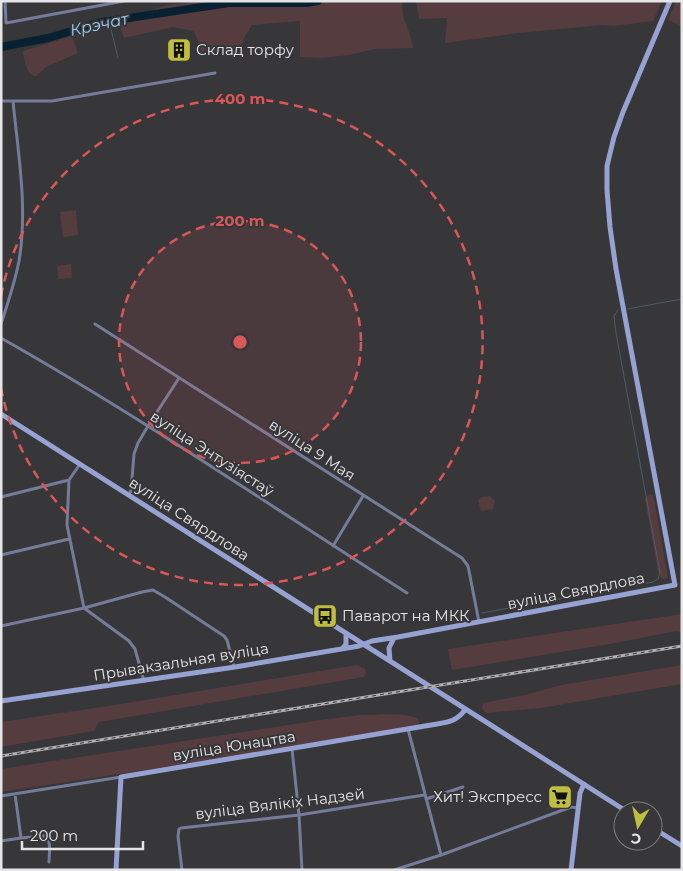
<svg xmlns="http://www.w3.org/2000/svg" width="683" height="871" viewBox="0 0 683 871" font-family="Montserrat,sans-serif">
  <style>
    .green { fill: #553c3f }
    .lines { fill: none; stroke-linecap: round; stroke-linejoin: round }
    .stream { stroke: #4a5c67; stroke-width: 1 }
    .river { stroke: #082131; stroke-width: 8 }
    .street { stroke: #747c9a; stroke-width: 3 }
    .secondary { stroke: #96a2d1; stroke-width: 5 }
    .rail-casing { stroke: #b0afb1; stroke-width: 3 }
    .rail { stroke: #373639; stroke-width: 1; stroke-dasharray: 4; stroke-linecap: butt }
    .ring { fill: none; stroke: #da5758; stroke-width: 2.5; stroke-dasharray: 9 6 }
    .labels { text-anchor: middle; stroke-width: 4; stroke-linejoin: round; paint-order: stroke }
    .poi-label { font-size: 15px; fill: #e5e4e6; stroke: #373639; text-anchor: start }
    .street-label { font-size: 15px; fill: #e5e4e6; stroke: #373639 }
    .water-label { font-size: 16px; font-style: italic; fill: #9dcff4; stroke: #373639 }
    .centre { fill: #da5758; stroke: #373639; stroke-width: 2.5 }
    .ring-label { font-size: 15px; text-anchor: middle; font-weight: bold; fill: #da5758; stroke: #373639; stroke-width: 4; stroke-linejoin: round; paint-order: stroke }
  </style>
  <rect width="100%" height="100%" fill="#373639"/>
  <path class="green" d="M203 1H402L403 16 411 38 413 48 375 49 349 55 322 58 300 57V21L252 25 245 36 242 45 222 55H202L197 38 193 31 173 27 124 38 119 24 155 17V9L167 5Z
    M416 1H662L653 21 614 26 602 25 519 33 445 43 447 18 419 19Z
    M676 1H682V26L668 20Z
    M72 36 78 53 46 67 36 76C35 76 33 76 32 75 27 73 23 56 23 51Z
    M76 210 78 235 63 237 60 212Z
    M71 264 72 278 58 279 57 266Z
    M651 494H653L666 565 668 577 664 580 660 577 658 571 645 500 647 496Z
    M490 496 495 501 493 509 481 511 478 500 482 497Z
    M682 614V632L676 631 610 644 452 670 448 649Z
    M357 665 365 669 366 673 364 677 99 722 94 731 1 747V722L121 704Z
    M682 665V684L541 708 486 713 482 708 483 703 525 695 561 685Z
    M361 715C380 715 401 712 418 718L419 723 417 726 145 770 1 792V769L327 719Z"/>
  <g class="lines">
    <path class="stream" d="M109 21 118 58
      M627 309 682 299
      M482 613 653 582 658 579 660 572 616 333 614 316 618 310"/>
    <path class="river" d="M1 47 48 38 102 22 229 3H306L318 1"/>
    <path class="street" d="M5 1 6 23 124 1
      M1 101H52L215 73
      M1 324C8 303 15 282 19 261 28 208 18 153 13 101
      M95 324 462 558 468 566 479 622
      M1 338C141 417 272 507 407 593
      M69 480 67 525 84 608 129 641 135 649 144 681
      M128 495 131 491 134 454 138 443 148 426 179 378
      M1 497 69 480 80 464
      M333 546 363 496
      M1 555 69 539
      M1 626 84 608 142 592 153 590 165 597 224 636 227 640 234 667
      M408 729 441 855
      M292 749 299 815 302 870
      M1 796 121 777
      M426 799 463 787
      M21 838 45 836C52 841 49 854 49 862
      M1 841 21 838 15 794
      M182 870 178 836 179 829 181 828 299 815 424 795
      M394 870 441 855 571 807 578 808"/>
    <path class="secondary" d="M1 414 626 811
      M343 648 346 644V633
      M390 661 389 648 394 638
      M1 701 235 667 359 646 372 641 398 637 675 585 616 269 610 227 607 190V166L614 137 623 112 670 1
      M653 828 682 846
      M116 870 121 777 431 725C446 722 455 723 465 710
      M571 870 580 793 584 784"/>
    <defs>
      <path id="rail" d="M1 756 682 646"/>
    </defs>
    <use href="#rail" class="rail-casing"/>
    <use href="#rail" class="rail"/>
  </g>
  <circle cx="240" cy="342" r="121" fill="#da5758" fill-opacity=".12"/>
  <g class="ring">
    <circle cx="240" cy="342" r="121"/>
    <path d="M1 296A243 243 0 1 1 1 388"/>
  </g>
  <defs>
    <symbol id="building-square" viewBox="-11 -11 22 22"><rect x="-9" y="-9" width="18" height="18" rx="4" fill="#c0be40" stroke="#373639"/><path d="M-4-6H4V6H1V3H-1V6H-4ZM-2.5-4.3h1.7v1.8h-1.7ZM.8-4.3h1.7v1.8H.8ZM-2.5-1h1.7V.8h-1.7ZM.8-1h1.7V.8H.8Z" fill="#111"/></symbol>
    <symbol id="bus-square" viewBox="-11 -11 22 22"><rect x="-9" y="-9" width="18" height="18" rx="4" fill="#c0be40" stroke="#373639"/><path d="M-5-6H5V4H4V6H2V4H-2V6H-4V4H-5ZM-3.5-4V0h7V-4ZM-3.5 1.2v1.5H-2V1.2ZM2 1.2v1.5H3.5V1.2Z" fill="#111"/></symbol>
    <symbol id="supermarket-square" viewBox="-11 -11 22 22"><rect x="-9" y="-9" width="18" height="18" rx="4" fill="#c0be40" stroke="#373639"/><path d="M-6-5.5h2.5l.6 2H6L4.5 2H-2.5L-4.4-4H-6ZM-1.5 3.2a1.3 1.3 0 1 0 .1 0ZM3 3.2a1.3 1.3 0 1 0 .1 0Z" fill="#111"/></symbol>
  </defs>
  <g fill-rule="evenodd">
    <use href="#building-square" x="165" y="36" width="28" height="28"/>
    <use href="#bus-square" x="311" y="602" width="28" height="28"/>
    <use href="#supermarket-square" x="546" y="783" width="28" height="28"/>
  </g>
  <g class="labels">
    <g class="poi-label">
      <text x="196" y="55">Склад торфу</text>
      <text x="342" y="621">Паварот на МКК</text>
      <text x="542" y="802" text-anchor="end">Хит! Экспресс</text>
    </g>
    <g class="street-label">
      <text transform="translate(312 450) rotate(33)" y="5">вуліца 9 Мая</text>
      <text transform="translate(212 454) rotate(33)" y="5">вуліца Энтузіястаў</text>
      <text transform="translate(189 519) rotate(33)" y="5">вуліца Свярдлова</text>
      <text transform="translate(576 591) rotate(-11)" y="5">вуліца Свярдлова</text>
      <text transform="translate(181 662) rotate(-9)" y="5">Прывакзальная вуліца</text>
      <text transform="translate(234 746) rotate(-9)" y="5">вуліца Юнацтва</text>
      <text transform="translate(280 804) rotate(-7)" y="5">вуліца Вялікіх Надзей</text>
    </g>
    <g class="water-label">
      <text transform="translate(99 24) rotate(-12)" y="6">Крэчат</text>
    </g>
  </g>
  <circle cx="240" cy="342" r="8" class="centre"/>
  <g class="ring-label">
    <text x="240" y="104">400 m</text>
    <text x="240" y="226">200 m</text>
  </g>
  <rect width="683" height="871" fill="none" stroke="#e5e4e6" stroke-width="5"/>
  <g transform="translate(638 826) rotate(189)"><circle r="24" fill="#373639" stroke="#7d7c7e"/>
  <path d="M0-4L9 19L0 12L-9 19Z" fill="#c0be40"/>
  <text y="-8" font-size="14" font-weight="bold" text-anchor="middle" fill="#e5e4e6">С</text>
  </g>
  <path d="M22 841v8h121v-8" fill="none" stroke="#e5e4e6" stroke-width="2.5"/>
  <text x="30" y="841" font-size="15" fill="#e5e4e6" stroke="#373639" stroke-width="4" paint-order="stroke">200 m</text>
</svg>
